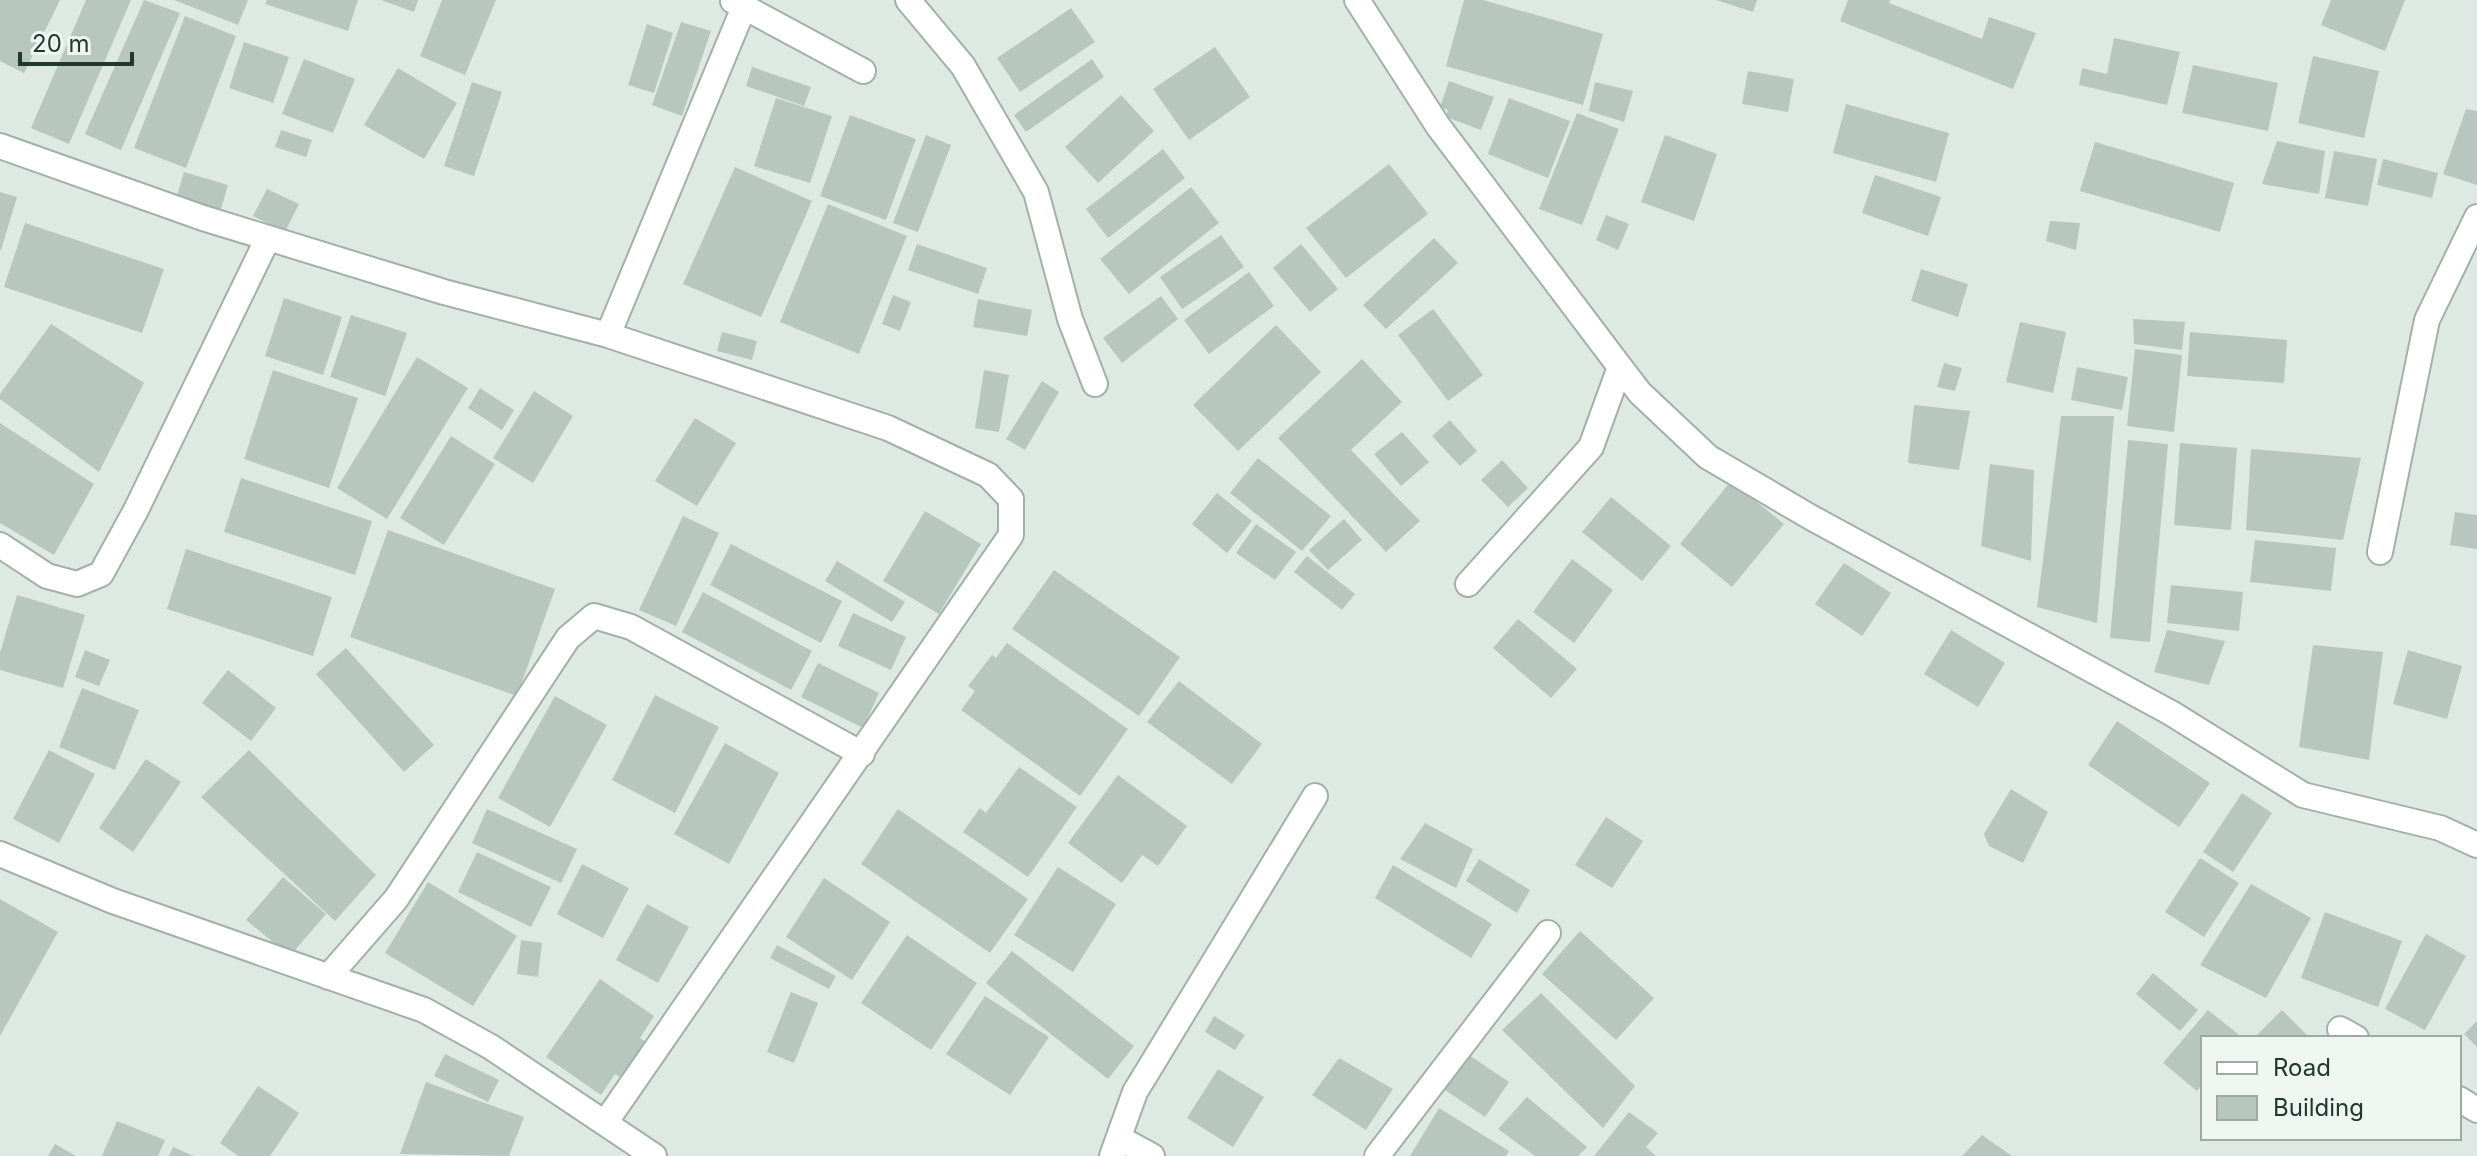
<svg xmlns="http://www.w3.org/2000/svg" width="2477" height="1156" viewBox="0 0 2477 1156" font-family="Inter,sans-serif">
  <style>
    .building { fill: #b7c7bf }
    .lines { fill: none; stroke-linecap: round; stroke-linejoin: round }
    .street-casing { stroke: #a2b0aa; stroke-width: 28 }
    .street { stroke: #fff; stroke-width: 24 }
  </style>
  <rect width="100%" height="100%" fill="#dfe9e4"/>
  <path class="building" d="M0 0H60L24 73 0 61Z
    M86 0H131L69 144 31 128Z
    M144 0 180 13 121 150 85 134Z
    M174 0H248L238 25Z
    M267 0H358L348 31 265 4Z
    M381 0H418L414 12Z
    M442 0H496L465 75 420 56Z
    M1464 0H1483L1603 34 1583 105 1446 66Z
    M1716 0H1757L1753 12Z
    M1848 0H1890L1889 3 1982 39 1989 17 2036 33 2013 89 1840 21Z
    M2331 0H2405L2385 51 2321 25Z
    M1071 8 1095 42 1020 92 997 58Z
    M185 16 236 36 186 168 134 148Z
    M681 22 711 31 682 116 652 105Z
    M647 24 673 33 654 93 628 85Z
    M2114 38 2180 52 2167 105 2079 85 2082 68 2107 74Z
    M244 42 289 57 273 103 229 88Z
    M1215 47 1250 97 1189 140 1153 89Z
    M2313 56 2379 71 2364 138 2298 123Z
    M304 59 355 79 333 133 282 114Z
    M1092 59 1104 77 1026 132 1014 115Z
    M2193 65 2278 83 2268 131 2182 113Z
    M752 67 811 87 804 106 746 86Z
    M398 68 457 103 424 159 364 125Z
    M1748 71 1794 79 1788 112 1742 104Z
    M1449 81 1494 97 1481 130 1446 117 1448 110 1440 107Z
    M472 82 502 92 474 176 444 166Z
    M1595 82 1633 91 1624 122 1589 111Z
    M1121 95 1154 131 1098 183 1065 147Z
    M776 98 832 116 810 183 754 166Z
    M1509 98 1570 121 1548 178 1488 154Z
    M1846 104 1949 133 1936 182 1833 153Z
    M2466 109 2477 111V185L2443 174Z
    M1577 113 1619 129 1582 225 1539 209Z
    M850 115 916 139 886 220 820 196Z
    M281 130 312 140 306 157 275 147Z
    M926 135 951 145 918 232 893 223Z
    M1665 135 1717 154 1694 221 1641 202Z
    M2277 141 2325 151 2319 194 2262 184Z
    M2095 142 2234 183 2220 232 2080 191Z
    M1163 149 1185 178 1108 238 1086 209Z
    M2334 151 2377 159 2368 206 2325 198Z
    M2383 159 2438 173 2432 198 2377 185Z
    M1389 164 1428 214 1346 278 1306 228Z
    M735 167 812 201 761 317 683 284Z
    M184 172 228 185 218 219 174 206Z
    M1875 175 1941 197 1928 236 1862 213Z
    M1191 187 1219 223 1129 294 1100 259Z
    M267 189 299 204 285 232 253 216Z
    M0 192 17 197 1 250H0Z
    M828 204 907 236 859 354 780 322Z
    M1606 215 1629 224 1618 250 1596 240Z
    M2050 221 2080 223 2076 250 2046 241Z
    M25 223 164 269 142 333 4 287Z
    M1221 235 1244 267 1182 309 1160 277Z
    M1434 238 1458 263 1386 329 1363 305Z
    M917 244 987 268 978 294 908 270Z
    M1301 244 1338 289 1310 312 1273 268Z
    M1921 269 1968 284 1958 317 1911 301Z
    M1249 272 1274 306 1209 354 1184 320Z
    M893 295 911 302 900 331 882 324Z
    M1161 296 1178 319 1122 363 1103 338Z
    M284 298 342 317 323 375 265 356Z
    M978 299 1032 310 1027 336 973 327Z
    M1433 309 1483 375 1448 401 1398 335Z
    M351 315 407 333 385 396 330 377Z
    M2133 319 2185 322 2182 350 2134 344Z
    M2020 322 2066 332 2053 393 2006 382Z
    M51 324 144 383 99 472 0 399V394Z
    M1276 325 1321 372 1238 451 1193 405Z
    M722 332 757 341 752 360 717 351Z
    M2190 332 2287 340 2284 383 2187 376Z
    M2135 349 2182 355 2174 432 2127 426Z
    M417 357 468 388 387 519 337 488Z
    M1362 359 1402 402 1351 450 1420 521 1386 552 1278 438Z
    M1944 363 1962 368 1955 391 1937 387Z
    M2077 367 2128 377 2122 410 2071 400Z
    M273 370 358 398 329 488 244 459Z
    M984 370 1009 375 999 432 975 428Z
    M1042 381 1059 392 1025 450 1006 439Z
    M480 388 514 410 502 430 468 408Z
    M534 391 573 416 533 483 493 458Z
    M1914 405 1970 411 1959 470 1908 463Z
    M2061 416H2114L2097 623 2037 607Z
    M695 418 736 443 697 506 655 481Z
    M1450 420 1477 451 1460 466 1432 436Z
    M0 423 94 484 54 555 0 523Z
    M1402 432 1429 462 1401 486 1374 454Z
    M451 436 495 464 444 545 400 518Z
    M2128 440 2168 444 2150 642 2110 638Z
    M2180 443 2237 448 2231 530 2174 525Z
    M2251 449 2361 458 2343 540 2246 530Z
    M1258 458 1331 516 1302 551 1230 493Z
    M1502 460 1528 488 1508 507 1481 480Z
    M1990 464 2034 470 2031 561 1981 546Z
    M241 478 372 521 355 575 224 532Z
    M1731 481 1784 524 1732 587 1680 544Z
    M1217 493 1252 521 1227 553 1192 524Z
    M1611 497 1671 546 1642 581 1582 532Z
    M925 511 981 544 939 614 883 581Z
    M2455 512 2477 515V549L2450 545Z
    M683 516 719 533 676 626 639 610Z
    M1344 519 1362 540 1328 570 1309 550Z
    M1256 524 1296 552 1275 580 1236 553Z
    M388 530 555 589 517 696 350 637Z
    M2255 540 2336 548 2331 591 2250 582Z
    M731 544 842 601 821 643 710 585Z
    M186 549 332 597 313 656 167 609Z
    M1307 556 1355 594 1342 610 1294 572Z
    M1572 559 1613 590 1574 643 1533 612Z
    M837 561 905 602 892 622 825 581Z
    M1844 563 1891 593 1862 636 1815 604Z
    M1054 570 1180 657 1139 716 1012 629Z
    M2171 585 2243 592 2239 631 2167 623Z
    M703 592 812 651 791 690 682 632Z
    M17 595 85 615 63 688 0 670V653Z
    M853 613 906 637 891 670 838 646Z
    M1518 619 1577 669 1551 698 1493 648Z
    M1951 630 2005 663 1978 707 1924 674Z
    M2167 630 2225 641 2209 685 2154 672Z
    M1007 643 1128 729 1080 796 961 710 975 691 968 686 992 655 996 658Z
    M2313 645 2383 652 2369 760 2299 747Z
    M346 648 434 745 404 772 316 674Z
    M85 650 110 660 99 686 75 677Z
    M2408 650 2462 666 2447 719 2393 704Z
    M818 663 879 693 863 728 801 697Z
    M228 670 276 708 251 741 202 703Z
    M1179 681 1262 744 1232 784 1147 722Z
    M82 688 139 710 115 770 59 747Z
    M655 695 719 727 675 813 612 780Z
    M555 696 607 725 550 827 498 798Z
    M2117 721 2210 783 2179 827 2088 765Z
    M725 743 779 773 729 864 674 834Z
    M49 750 95 774 59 843 13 819Z
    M249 750 376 875 335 921 201 797Z
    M146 759 181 782 133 852 99 828Z
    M1019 767 1077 807 1028 877 963 832 980 808 986 813Z
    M1118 775 1187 826 1158 866 1142 855 1122 883 1068 843Z
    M2011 789 2048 812 2023 863 1989 846 1984 834Z
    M2242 793 2272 813 2233 872 2203 852Z
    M487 809 577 849 561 883 472 843Z
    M898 809 1028 899 990 953 861 864Z
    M1606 817 1643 841 1612 888 1575 865Z
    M1425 823 1473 849 1456 888 1400 859Z
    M477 852 551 887 531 927 458 892Z
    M2200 858 2239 883 2204 937 2165 912Z
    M1479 859 1530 890 1517 913 1466 881Z
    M582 864 629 888 603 938 557 914Z
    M1393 865 1492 924 1471 958 1375 898Z
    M1058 867 1116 904 1073 972 1014 935Z
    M283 877 326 914 290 956 246 920Z
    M824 878 890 922 852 980 786 937Z
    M428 882 517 936 473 1006 385 953Z
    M2251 884 2311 918 2266 998 2200 965Z
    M0 899 58 932 0 1036Z
    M647 904 689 927 658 983 616 960Z
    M2325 912 2402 941 2378 1007 2301 978Z
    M1580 931 1654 998 1616 1040 1542 974Z
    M2426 934 2466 956 2425 1030 2385 1009Z
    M907 935 977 983 931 1050 861 1003Z
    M521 940 542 943 538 977 517 974Z
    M777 945 836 976 829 989 770 958Z
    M1012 951 1134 1046 1108 1079 986 983Z
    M2153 973 2198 1010 2180 1031 2136 994Z
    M600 979 654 1016 640 1038 654 1047 628 1083 615 1074 601 1095 546 1057Z
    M791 992 818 1003 794 1063 767 1052Z
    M1541 993 1635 1086 1603 1128 1502 1030Z
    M985 996 1049 1037 1010 1095 946 1054Z
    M2208 1010 2243 1038H2203V1083L2197 1091 2163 1063Z
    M2282 1010 2310 1038H2254Z
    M1214 1016 1245 1035 1235 1050 1205 1032Z
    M2477 1021V1047L2464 1034Z
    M1466 1053 1509 1082 1485 1117 1442 1088Z
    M445 1054 499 1080 488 1102 434 1076Z
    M1339 1058 1393 1089 1366 1130 1312 1095Z
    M1218 1069 1264 1097 1233 1147 1187 1118Z
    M426 1082 524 1117 509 1156 400 1154Z
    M258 1086 299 1113 270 1156H238L220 1143Z
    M1527 1097 1587 1147 1578 1156H1535L1498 1129Z
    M1439 1108 1509 1151 1506 1156H1410Z
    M1629 1112 1658 1133 1646 1147 1656 1156H1594Z
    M117 1121 165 1140 158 1156H102Z
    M1982 1135 2012 1156H1962Z
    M55 1144 76 1156H48Z
    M173 1147 194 1156H169Z"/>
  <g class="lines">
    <defs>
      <path id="street" d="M908 0 963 66 1036 192 1070 319 1095 384
        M1357 0 1438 126 1620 367 1640 393 1708 457 1812 518 2171 713 2303 795 2440 828 2477 845
        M733 1 863 71
        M0 146 203 218 444 292 608 335 888 428 988 475 1011 499V535L605 1123
        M608 335 744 7
        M0 545 47 576 77 584 101 574 136 510 268 238
        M2380 552 2427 320 2477 217
        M1468 584 1591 447 1620 367
        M0 854 113 901 424 1010 491 1047 654 1156
        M328 977 396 899 568 638 594 616 631 627 862 754
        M2340 1029 2356 1038
        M2459 1099 2477 1110
        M1119 1138 1152 1156
        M1112 1156 1135 1092 1315 796
        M1377 1156 1548 933"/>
    </defs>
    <use href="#street" class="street-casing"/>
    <use href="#street" class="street"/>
  </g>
  <rect x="2201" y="1036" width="260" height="104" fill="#eff6f2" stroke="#9daaa4" stroke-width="2"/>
  <rect x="2217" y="1062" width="40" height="12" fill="#ffffff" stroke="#9daaa4" stroke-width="2"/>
  <text x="2273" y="1076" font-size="24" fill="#213830">Road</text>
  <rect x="2217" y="1096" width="40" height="24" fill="#b7c7bf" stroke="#9daaa4" stroke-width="2"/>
  <text x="2273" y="1116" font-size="24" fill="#213830">Building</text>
  <path d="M20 52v12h112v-12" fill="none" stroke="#213830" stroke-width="4"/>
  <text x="32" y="52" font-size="24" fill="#213830" stroke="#eff6f2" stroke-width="6" paint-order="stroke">20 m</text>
</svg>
